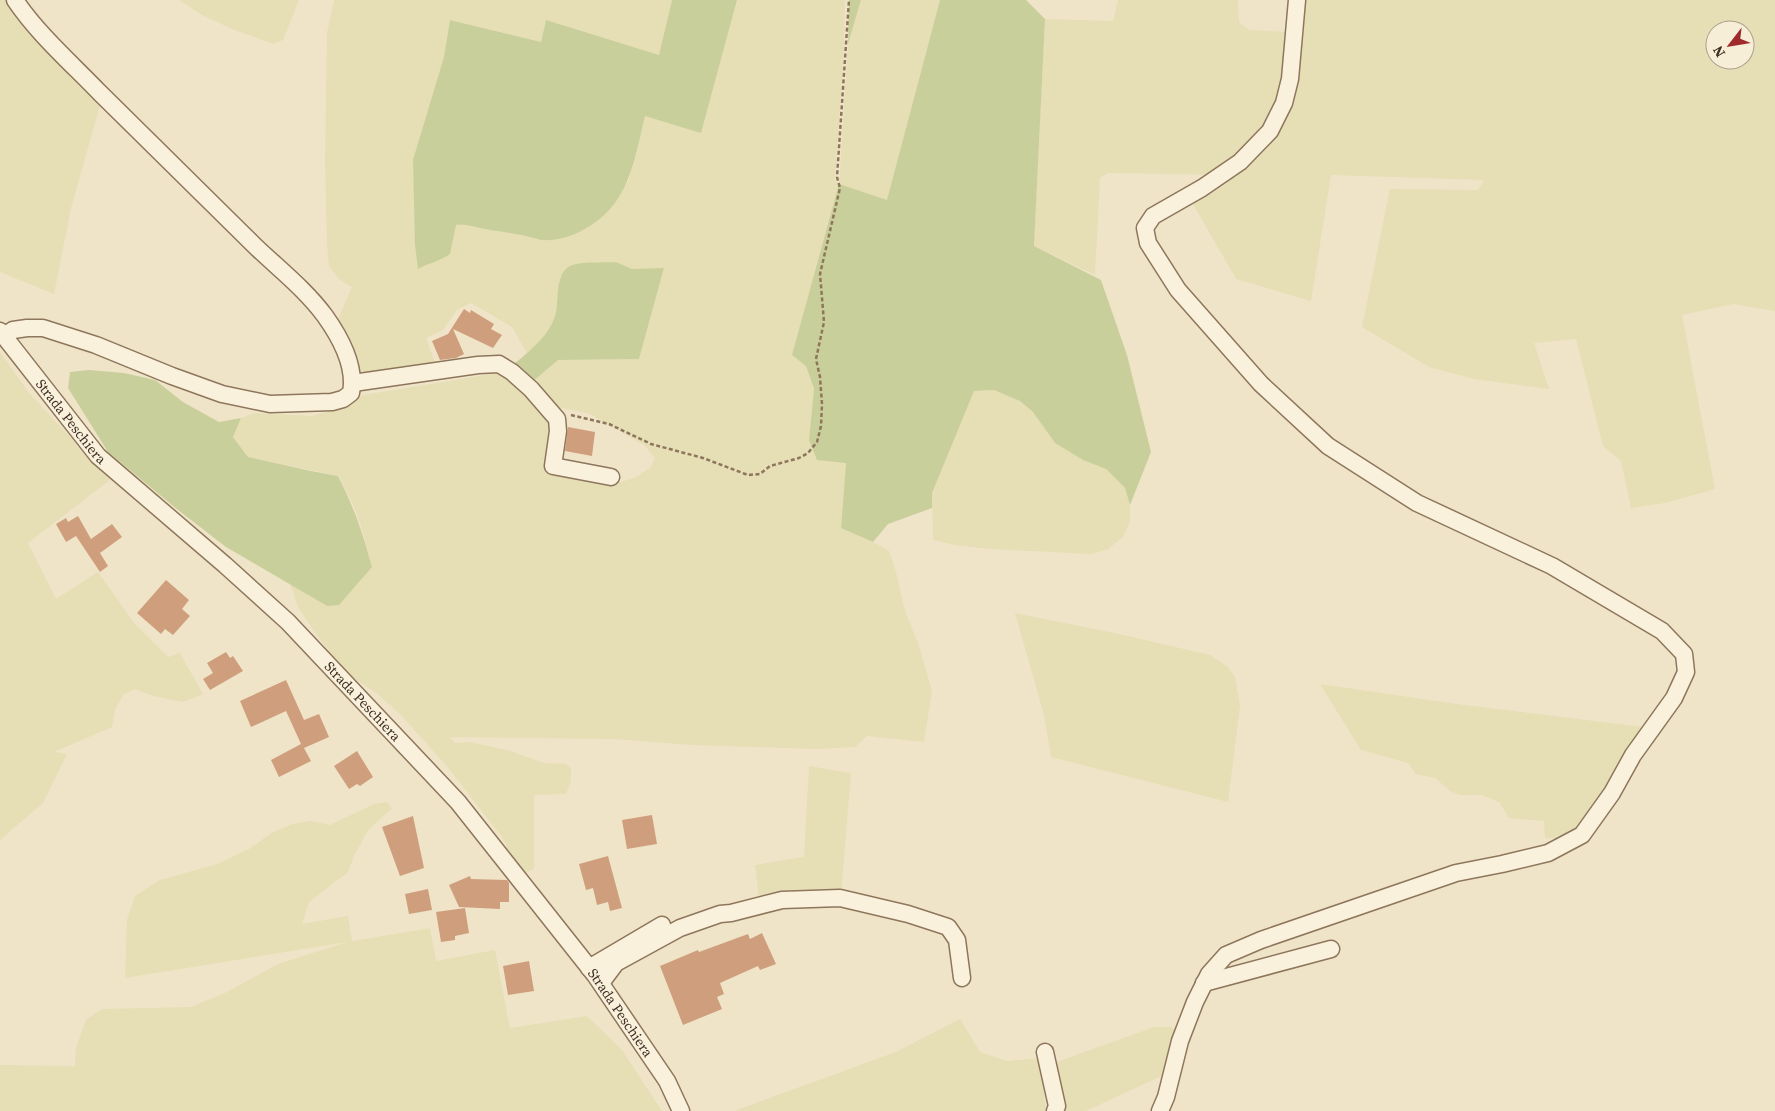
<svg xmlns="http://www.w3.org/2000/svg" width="1775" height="1111" viewBox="0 0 1775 1111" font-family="'Source Serif 4',serif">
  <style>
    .farmland { fill: #e6deb5; fill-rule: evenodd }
    .green { fill: #c9cf9b }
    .building { fill: #cf9f7d }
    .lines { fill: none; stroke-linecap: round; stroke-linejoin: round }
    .minor-casing { stroke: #8d765c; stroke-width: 19 }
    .path { stroke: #8d765c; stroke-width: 2.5; stroke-dasharray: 4 2.5; stroke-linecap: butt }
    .minor { stroke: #faf1dc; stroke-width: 16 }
    .labels { text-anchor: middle; stroke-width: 4.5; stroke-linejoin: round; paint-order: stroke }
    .street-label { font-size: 14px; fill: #3d2e20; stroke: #f7eed8 }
  </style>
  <rect width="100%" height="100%" fill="#f0e4c8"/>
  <path class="farmland" d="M0 0H9L101 102 71 208 54 294 0 272Z
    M179 0H299L283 40 273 44 232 29 202 15Z
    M334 0H672L659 55 546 20 541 42 451 20 444 57 418 268 429 263 440 260 450 254 455 225 468 224 483 229 514 233 543 240 628 182 637 153 645 116 701 132 737 0H845L844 50 835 180 839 184 848 44 861 0H940L887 201 839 185 806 366 814 390 809 440 846 463 841 528 873 542 889 551 895 568 905 611 918 643 932 691 924 742 867 736 855 747 818 749 693 745 612 739 450 737 455 743 470 742 507 750 544 763 565 764 571 768V781L566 794 534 795V869L522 874 502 837 446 765 399 713 376 693 352 677 339 664 316 634 299 609 290 584 327 606 372 567 362 530 354 507 339 476 248 457 233 437 241 418 255 413 312 416 342 408 363 395 498 373 512 377 551 418 548 468 612 482H621L636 477 650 468 655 458 644 445 590 414 549 405 532 382 557 360 639 359 664 269H632L616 262 603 264 560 277 556 314 549 329 538 343 527 353 512 327 471 303 457 310 443 330 426 338 436 366 356 380 335 326 352 287 340 280 329 266 327 243 325 162 327 33Z
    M1118 0H1238L1239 22 1249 30 1290 32 1282 115 1227 175 1108 173 1100 178 1095 275 1034 246 1045 19 1113 21Z
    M1305 0H1775V311L1733 304 1682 315 1715 489 1665 503 1631 508 1621 461 1603 446 1576 339 1534 343 1549 389 1474 379 1429 367 1362 327 1390 189 1478 190 1484 180 1331 175 1311 301 1236 279 1193 204 1223 186 1245 169 1275 137ZM1715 30H1745V60H1715Z
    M0 352 29 393 72 439 83 453 110 480 28 543 56 599 98 572 134 623 168 657 180 653 203 694 183 702 153 696 135 689 123 695 115 710 112 727 54 752 67 754 43 803 9 832 0 841Z
    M994 390 1020 401 1033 412 1055 443 1083 460 1106 469 1125 488 1130 505V521L1123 537 1108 549 1091 554 990 549 955 545 933 540 932 493 967 407 974 391Z
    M1015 613 1119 634 1210 655 1228 667 1235 677 1240 706 1228 802 1051 757 1044 715Z
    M1320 684 1457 704 1651 728 1578 839 1545 838 1544 821 1509 818 1499 802 1481 795H1460L1450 791 1435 778 1416 774 1408 763 1361 750Z
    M809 766 851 773 841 894 759 900 755 865 804 857Z
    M387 802 392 808 368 830 354 856 348 872 309 902 302 924 348 916 352 941 430 928 436 961 495 950 510 1028 587 1016 622 1050 662 1111H0V1065L75 1066 76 1048 86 1020 102 1009 191 1007 227 992 278 964 347 942 125 978 127 920 135 896 160 880 217 864 249 849 270 834 292 824 311 821 330 825 374 804Z
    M960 1019 980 1052 1007 1061 1040 1058 1046 1111H734L896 1052Z
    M1154 1027H1171L1177 1032 1168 1073 1086 1111H1059L1051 1064Z"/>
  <path class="green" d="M672 0H737L701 133 645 116C634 162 629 207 581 231 570 237 555 241 541 240 533 238 524 235 515 234 505 232 495 231 485 229 473 227 468 224 456 225L450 254C440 261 429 263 418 269L415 245 413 160 444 57 450 20 541 42 546 20 659 55Z
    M849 0H861L848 44Z
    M940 0H1026L1045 19 1034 246 1101 280 1127 355 1151 452 1130 505 1125 488 1106 469 1083 460 1055 443 1033 412 1020 401 994 390 974 391 932 493V508L888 524 873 542 841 528 846 463 817 460 809 440 814 389 806 366 792 355 839 184 887 200Z
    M616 262 632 269 664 268 639 359 558 360 532 382 513 365C529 351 551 335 556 312 559 298 555 274 570 266 581 261 604 263 616 262Z
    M89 370 124 373 155 380 183 402 219 422 241 418 233 437 248 457 311 471 338 476C354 507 363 534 372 567L339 605 327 606 226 547 178 510 108 452 68 388 70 372Z"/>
  <path class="building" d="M464 309 470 313 471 310 494 324 491 329 502 335 493 348 453 329 464 354 456 358 440 360 432 341 448 334Z
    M568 427 595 432 592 456 565 451Z
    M78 516 91 539 112 524 122 537 100 553 108 566 100 572 76 536 66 542 56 524 66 518 68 522Z
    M166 580 189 600 182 609 190 616 173 635 165 629 161 634 137 613Z
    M226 652 230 658 233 656 243 671 210 690 203 679 213 673 207 663Z
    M286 680 304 720 319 714 329 737 304 748 311 761 279 777 271 760 301 744 286 711 251 727 240 701Z
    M357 751 373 777 360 786 357 784 349 789 334 766Z
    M652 815 657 844 627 849 622 820Z
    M413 816 424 868 400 876 382 827Z
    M608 856 622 908 610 911 608 902 597 905 593 888 586 890 579 864Z
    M470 876 471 879 507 880 509 883V902H500V909L459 907 449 885Z
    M428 889 432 910 409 914 405 894Z
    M465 908 469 933 455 936V940L441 942 436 912Z
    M762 933 776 964 760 970 758 966 720 983 724 994 717 997 722 1009 683 1025 660 966 698 950 699 952 748 934 750 939Z
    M529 961 534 991 508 995 503 966Z"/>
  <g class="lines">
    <defs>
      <g id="minor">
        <path id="s1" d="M0 331 98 456 225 565 288 622 458 802 595 975 667 1081 681 1111"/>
        <path d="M4 336 13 330 27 328H43L96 345 172 376 222 394 270 404 332 402 343 399 351 393C356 367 340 337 325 316 305 289 279 269 255 246 203 195 151 144 99 92 71 63 37 33 15 0"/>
        <path d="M353 383 478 365 499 364 512 372 531 389 557 419 558 431 553 466 611 477"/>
        <path d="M589 968 662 925"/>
        <path d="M601 983 616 963 680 928 720 914 731 913 782 900 840 898 908 914 948 927 957 940 962 978"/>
        <path d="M1204 983 1331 949"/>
        <path d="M1045 1052 1057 1106 1055 1111"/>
        <path d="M1160 1111 1166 1097 1180 1041 1195 1002 1209 974 1226 955 1261 940 1456 873 1502 864 1548 853 1582 835 1612 793 1633 755 1674 698 1686 672 1684 654 1662 631 1552 566 1417 503 1328 446 1261 384 1178 290 1148 243 1145 228 1153 216 1202 188 1240 162 1270 131 1284 103 1290 79 1297 0"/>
      </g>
    </defs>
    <use href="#minor" class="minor-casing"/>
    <path class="path" d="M571 415 609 424 651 444 703 458 748 475 760 474 770 466 799 458 808 453 817 442 821 426 822 404 820 377 816 359 824 322 820 274 840 188 837 177 849 0"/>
    <use href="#minor" class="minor"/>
  </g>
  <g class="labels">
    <g class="street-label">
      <text dy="5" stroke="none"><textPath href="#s1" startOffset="115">Strada Peschiera</textPath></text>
      <text dy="5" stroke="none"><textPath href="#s1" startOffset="520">Strada Peschiera</textPath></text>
      <text dy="5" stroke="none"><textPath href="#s1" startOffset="925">Strada Peschiera</textPath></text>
    </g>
  </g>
  <g transform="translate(1730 45) rotate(239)"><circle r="24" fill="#f7eed8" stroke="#ada18e"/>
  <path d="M0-4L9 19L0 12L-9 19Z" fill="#9e2a2b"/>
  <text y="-8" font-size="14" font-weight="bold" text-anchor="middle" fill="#3d2e20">N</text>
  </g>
</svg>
